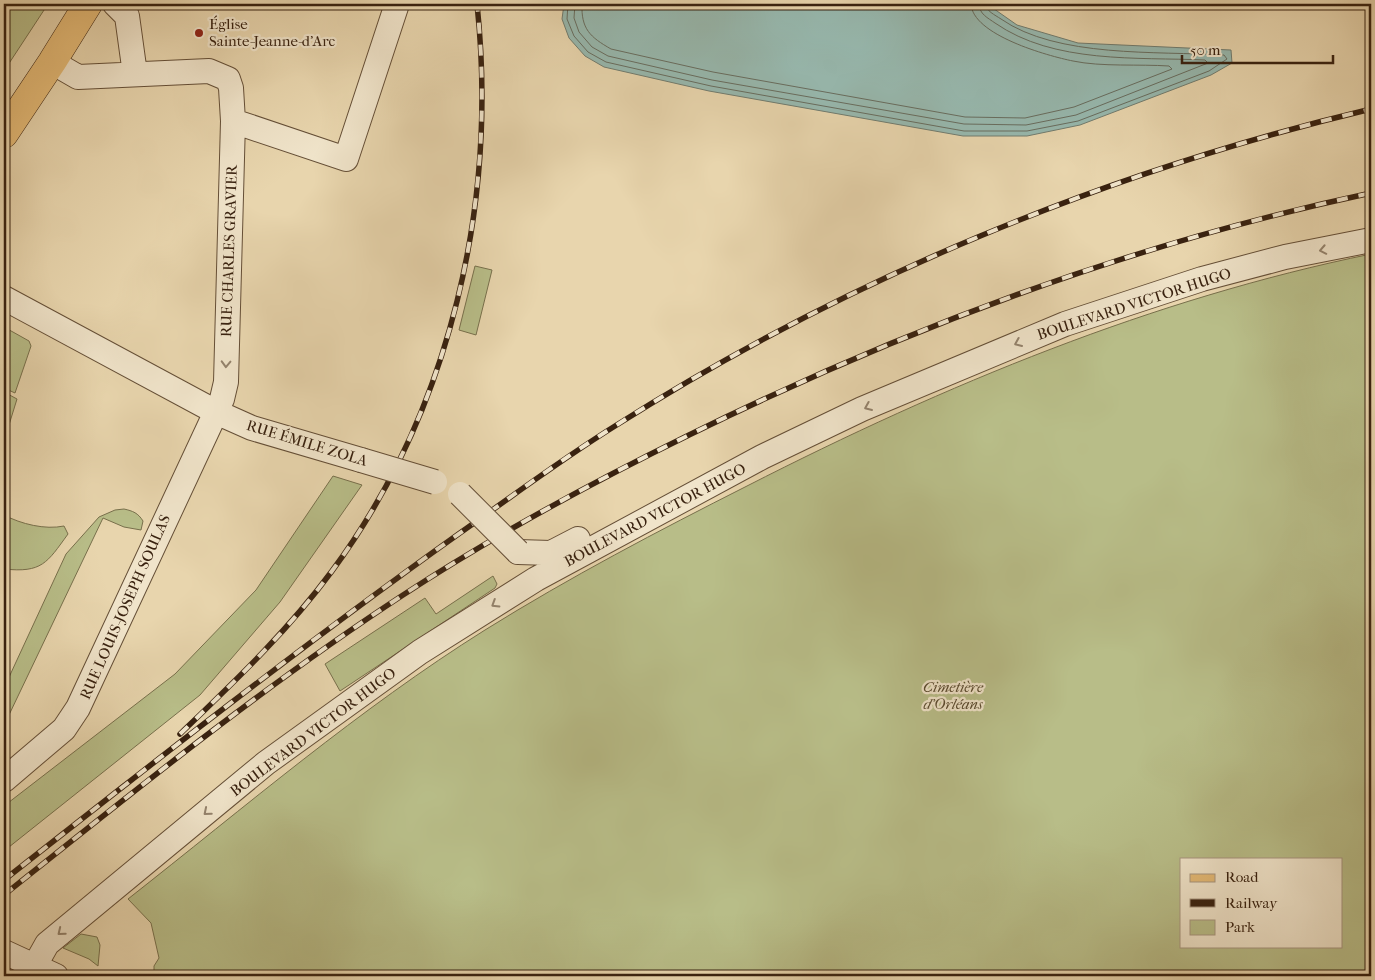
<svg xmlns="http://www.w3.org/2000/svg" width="1375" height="980" viewBox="0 0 1375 980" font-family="'IM FELL French Canon',serif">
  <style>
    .green { fill: #b8bd88; stroke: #78704c; fill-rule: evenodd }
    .water { fill: #97b8ae; stroke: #717c6f }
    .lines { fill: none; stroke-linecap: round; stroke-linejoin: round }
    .shore { stroke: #686d5f; stroke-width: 1 }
    .minor-casing { stroke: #654f37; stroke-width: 26 }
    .major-casing { stroke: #392210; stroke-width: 29 }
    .minor { stroke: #f0e4ca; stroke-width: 24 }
    .major { stroke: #e4ba76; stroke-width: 28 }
    .rail-casing { stroke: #392210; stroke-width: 5.5 }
    .rail { stroke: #f0e4ca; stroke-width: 4; stroke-dasharray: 11; stroke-linecap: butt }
    .minor-bridge-casing { stroke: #654f37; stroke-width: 26; stroke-linecap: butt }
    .minor-bridge { stroke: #f0e4ca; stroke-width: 24 }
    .oneway { stroke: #94836d }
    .poi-dot { fill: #8f2418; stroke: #f0e4ca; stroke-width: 2 }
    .labels { text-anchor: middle; stroke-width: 4.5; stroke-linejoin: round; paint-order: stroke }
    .poi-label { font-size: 15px; fill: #392210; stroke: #f0e4ca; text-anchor: start }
    .street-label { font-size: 15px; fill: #392210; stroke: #f0e4ca }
    .park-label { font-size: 15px; font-style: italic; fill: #59492e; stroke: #f0e4ca }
  </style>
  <rect width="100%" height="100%" fill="#e8d5ad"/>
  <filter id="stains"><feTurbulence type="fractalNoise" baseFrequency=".004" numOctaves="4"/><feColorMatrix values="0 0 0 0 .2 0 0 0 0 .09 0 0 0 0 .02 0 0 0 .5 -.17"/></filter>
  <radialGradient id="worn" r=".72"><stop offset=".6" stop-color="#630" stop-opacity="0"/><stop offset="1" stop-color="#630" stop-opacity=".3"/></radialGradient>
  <path class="green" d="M4 4H48L4 71Z
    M1371 254V976H154V966L159 958 151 923 128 899C245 807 359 709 485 630 570 577 658 531 747 486 945 385 1152 299 1371 254ZM1181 859H1341V946H1181Z
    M475 266 492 270 476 335 459 330Z
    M4 327 29 341 31 346 15 393 4 388Z
    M4 392 17 399 4 441Z
    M333 476 362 485 280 602 200 695 4 851V806L175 674 256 590Z
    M124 509C133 511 138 513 143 521L141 530 124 527 103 518 8 717 4 719V688L66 554 99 517 115 510Z
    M4 515C21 524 45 530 64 526L68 534C47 563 42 573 4 569Z
    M493 576 497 584 495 588 340 691 325 664 425 598 436 614Z
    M81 934 97 937 100 945 98 966 89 959 63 948Z"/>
  <path class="water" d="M564 4H987L1017 25 1078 43 1231 50 1232 63 1211 75 1080 125 1027 136H963L709 91 604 67 585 56 569 38 562 19Z"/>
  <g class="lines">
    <path class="shore" d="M568 4 567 19 574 36 588 52 606 62 711 86 964 131H1027L1078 121 1209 71 1227 59 1224 55C1157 51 1057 58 1001 19 995 15 986 11 985 4
      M575 4 574 18 579 32 592 47 608 56 712 80 964 124 1026 125 1076 115 1208 63 1205 60C1137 57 1054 64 995 23 988 18 979 14 979 4
      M582 4C581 29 590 37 611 49L713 72 965 117 1025 118 1074 107 1172 69 1169 66C1140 64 1101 67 1073 61 1048 56 972 35 971 4"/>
    <defs>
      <path id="minor" d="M115 4 127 16 135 74
        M233 121 346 159 397 4
        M4 298 216 412 252 428 361 460
        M518 552 551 553 578 539
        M4 780 64 729 78 708 222 399 226 382 233 121 231 88 228 79 209 71 78 77 52 62
        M4 952 56 976
        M29 976 47 944 266 763 420 652 536 579 762 457 862 409 1065 324 1202 279 1285 257 1371 240"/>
      <path id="major" d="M4 134 52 62 88 4"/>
    </defs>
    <use href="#minor" class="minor-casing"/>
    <use href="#major" class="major-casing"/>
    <use href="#minor" class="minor"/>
    <use href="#major" class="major"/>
    <defs>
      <path id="rail" d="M180 734C234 682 287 632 332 571 451 410 498 202 477 4
        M120 789C240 695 360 603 484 516 527 485 570 454 615 426 846 279 1106 172 1371 109
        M4 880 125 785
        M4 895C134 791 264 686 403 595 495 535 591 483 689 435 906 328 1134 243 1371 193"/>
    </defs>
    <use href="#rail" class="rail-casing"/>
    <use href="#rail" class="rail"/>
    <defs>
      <path id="minor-bridge" d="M361 460 435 482
        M460 494 518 552"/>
    </defs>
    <use href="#minor-bridge" class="minor-bridge-casing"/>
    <use href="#minor-bridge" class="minor-bridge"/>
  </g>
  <defs><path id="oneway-chevron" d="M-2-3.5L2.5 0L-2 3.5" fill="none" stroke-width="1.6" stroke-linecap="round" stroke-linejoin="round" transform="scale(1.25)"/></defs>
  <g class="oneway">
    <use href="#oneway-chevron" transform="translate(1323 250) rotate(169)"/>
    <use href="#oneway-chevron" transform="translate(1018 343) rotate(157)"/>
    <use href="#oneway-chevron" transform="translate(226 364) rotate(92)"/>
    <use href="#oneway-chevron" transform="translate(868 407) rotate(157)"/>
    <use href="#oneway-chevron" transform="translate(495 604) rotate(148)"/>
    <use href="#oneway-chevron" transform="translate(207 812) rotate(140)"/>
    <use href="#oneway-chevron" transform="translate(61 932) rotate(141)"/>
  </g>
  <circle class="poi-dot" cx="199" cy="33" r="5"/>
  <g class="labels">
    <g class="poi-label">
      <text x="209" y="29">Église<tspan x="209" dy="17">Sainte-Jeanne-d'Arc</tspan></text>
    </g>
    <g class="street-label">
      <text transform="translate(229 251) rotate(-88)" y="5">RUE CHARLES GRAVIER</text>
      <text transform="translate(1134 304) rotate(-18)" y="5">BOULEVARD VICTOR HUGO</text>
      <text transform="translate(307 443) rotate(17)" y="5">RUE ÉMILE ZOLA</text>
      <text transform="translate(655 515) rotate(-28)" y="5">BOULEVARD VICTOR HUGO</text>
      <text transform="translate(125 607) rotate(-66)" y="5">RUE LOUIS-JOSEPH SOULAS</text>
      <text transform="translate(313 732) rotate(-37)" y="5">BOULEVARD VICTOR HUGO</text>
    </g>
    <g class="park-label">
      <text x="953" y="692">Cimetière<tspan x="953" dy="17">d'Orléans</tspan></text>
    </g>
  </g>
  <rect width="1375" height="980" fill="none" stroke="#e8d5ad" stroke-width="20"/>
  <rect x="5" y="5" width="1365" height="970" fill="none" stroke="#392210" stroke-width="2.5"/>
  <rect x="10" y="10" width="1355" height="960" fill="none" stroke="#392210"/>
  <rect x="1180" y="858" width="162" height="90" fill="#f0e4ca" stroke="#a79680"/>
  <rect x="1190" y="874" width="25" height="8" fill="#e4ba76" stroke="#a79680"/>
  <text x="1225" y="882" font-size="15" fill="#392210">Road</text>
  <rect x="1190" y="899" width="25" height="8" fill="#392210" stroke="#a79680"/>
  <text x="1225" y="908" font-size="15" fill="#392210">Railway</text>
  <rect x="1190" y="920" width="25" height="15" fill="#b8bd88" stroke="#a79680"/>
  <text x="1225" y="932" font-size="15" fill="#392210">Park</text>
  <path d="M1182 55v8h151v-8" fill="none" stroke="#392210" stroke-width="2.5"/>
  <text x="1190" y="55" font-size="15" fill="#392210" stroke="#f0e4ca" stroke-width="4" paint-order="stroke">50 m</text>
  <rect width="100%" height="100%" filter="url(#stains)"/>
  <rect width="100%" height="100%" fill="url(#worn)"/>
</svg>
